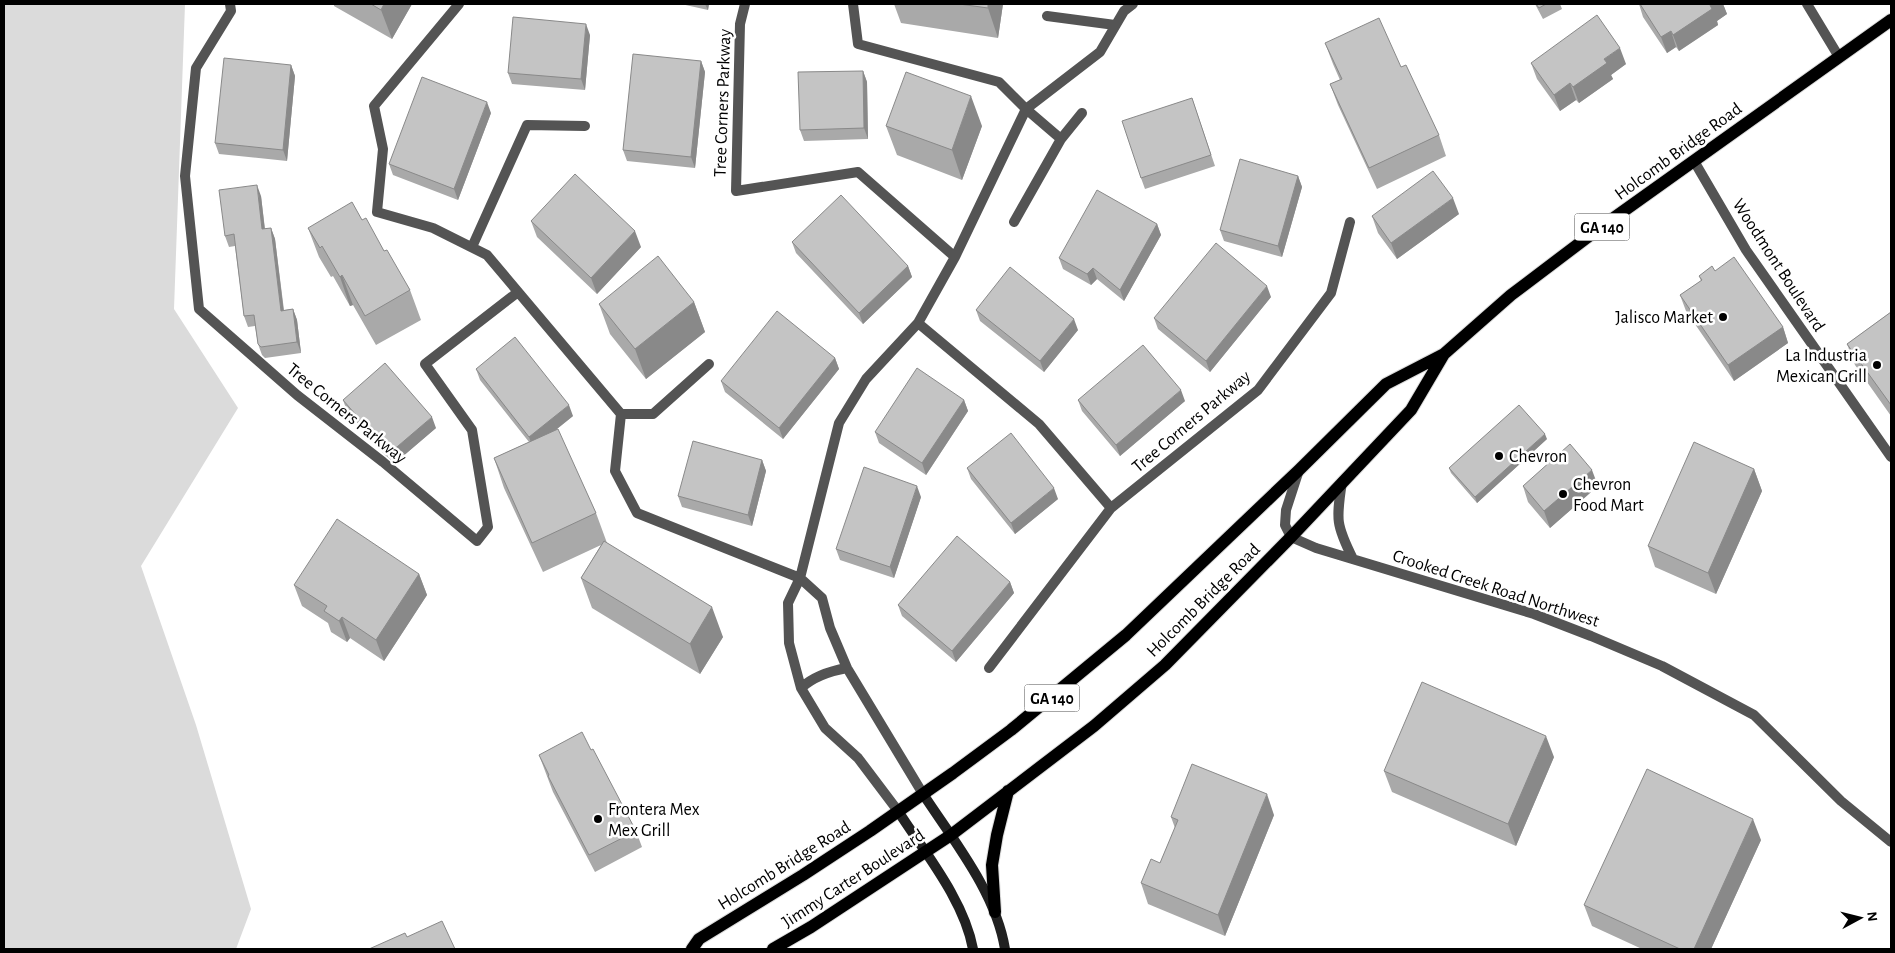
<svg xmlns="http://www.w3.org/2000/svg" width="1895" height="953" viewBox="0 0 1895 953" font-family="'Alegreya Sans',sans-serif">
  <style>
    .green { fill: #dbdbdb }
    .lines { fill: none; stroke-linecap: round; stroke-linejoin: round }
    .primary-casing { stroke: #dbdbdb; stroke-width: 14 }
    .minor { stroke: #545454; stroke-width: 10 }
    .tertiary { stroke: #545454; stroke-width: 10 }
    .secondary { stroke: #212121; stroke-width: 10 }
    .primary { stroke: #000; stroke-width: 12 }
    .wall { fill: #a9a9a9 }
    .shaded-wall { fill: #898989 }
    .building { fill: #c4c4c4; stroke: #898989 }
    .poi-dot { fill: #000; stroke: #fff; stroke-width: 2 }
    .labels { text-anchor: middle; stroke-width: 5; stroke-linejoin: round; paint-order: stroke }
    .shield { fill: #fff; stroke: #4c4c4c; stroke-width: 1 }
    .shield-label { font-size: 16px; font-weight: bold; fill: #000 }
    .street-label { font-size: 18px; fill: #000; stroke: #fff }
    .poi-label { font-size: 18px; fill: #000; stroke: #fff; text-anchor: start }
  </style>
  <rect width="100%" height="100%" fill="#fff"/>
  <path class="green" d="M4 4H185L174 309 238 408 141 566 196 725 251 909 236 949H4Z"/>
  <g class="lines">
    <defs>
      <path id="primary" d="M995 912 992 865 997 835 1008 791
        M692 949 699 939 803 875 870 831 953 773 1011 730 1126 635 1299 470 1386 384 1444 354 1511 295 1597 230 1891 20
        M773 949 811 927 951 835 1094 726 1165 665 1291 537 1411 410 1444 354"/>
    </defs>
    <use href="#primary" class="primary-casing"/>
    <path class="minor" d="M230 4 231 11 196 68 185 176 199 309 297 395 383 462 477 541 488 527 472 430 425 364 518 292
      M459 4 374 106 383 149 377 212 433 228 487 255 621 414 615 471 637 513 800 578 822 598 830 628 847 668 923 794
      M745 4 740 24 736 191 858 172 955 257 1026 109 1061 139 1082 113
      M853 4 858 44 999 82 1026 109 1100 52 1124 11 1133 4
      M1807 4 1839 57
      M1047 16 1115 25
      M1694 161 1746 250 1891 457
      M1014 222 1061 139
      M472 247 527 125 585 126
      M918 323 1039 424 1111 508 989 668
      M621 414H653L709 364
      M1111 508 1258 390 1331 293 1350 222
      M801 688C814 676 830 671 847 668
      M898 811 858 758 825 728 801 688 789 643 788 603 800 578 839 423 866 379 918 323 955 257"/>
    <path class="tertiary" d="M1299 470 1286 510 1285 525 1291 537 1316 548 1534 614 1591 636 1662 666 1754 715 1841 801 1891 842
      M1342 482C1336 520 1336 525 1353 559"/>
    <path class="secondary" d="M923 794C954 841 996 893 1005 949
      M898 811C925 853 964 900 973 949"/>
    <use href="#primary" class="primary"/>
  </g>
  <path class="wall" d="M334 4H412L392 39 334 6Z
    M681 4H709L708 10Z
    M894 4H1003L998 38 901 23Z
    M1535 4H1560L1562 9 1543 19Z
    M1639 4H1723L1727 14 1717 21 1718 25 1679 51 1676 47 1667 53 1643 17Z
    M590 35 585 90 512 84 508 73Z
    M1325 43 1401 67 1439 135 1446 156 1377 189 1338 105 1330 84 1340 80 1333 64Z
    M701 61 705 72 695 168 627 161 623 150Z
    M1531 63 1626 64 1611 75 1613 79 1579 103 1576 100 1560 111 1537 79Z
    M291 65 295 76 287 161 219 154 215 143Z
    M863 71 867 82 868 139 804 141 800 130Z
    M1192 98 1215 166 1145 189 1141 178Z
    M491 113 458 200 393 175 389 164Z
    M886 126H982L962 180 897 155Z
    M1298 176 1302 187 1282 257 1224 241 1220 230Z
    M261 196 265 229 271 228 275 239 284 310 293 309 297 320 301 353 265 358 262 355 258 344 255 326 248 327 244 316 235 246 229 247 225 236Z
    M1459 214 1397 259 1378 233 1372 216Z
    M362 220 384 251 410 290 421 320 376 345 353 305 350 306 333 276 331 277 319 257 308 228Z
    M531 221 641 247 597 294 537 237Z
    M1157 224 1161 235 1124 301 1097 279 1091 285 1063 269 1059 258Z
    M792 242 908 266 912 277 863 324 796 253Z
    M1715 271 1783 327 1788 343 1734 381 1686 311 1680 295 1701 281 1699 276Z
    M1271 297 1210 372 1158 329 1154 318Z
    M694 302 705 332 646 379 610 334 599 304Z
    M976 310 1078 330 1044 372 980 321Z
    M1891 312V416L1855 365 1847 344Z
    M835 358 839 369 783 439 725 392 721 381Z
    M476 369 573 416 557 429 596 513 607 543 723 637 700 674 592 608 581 578 601 545 543 572 504 488 494 458 529 442 480 380Z
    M343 400 436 428 395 463 385 455 347 411Z
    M964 400 968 411 926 475 879 443 875 432Z
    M1078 400 1185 401 1120 456 1082 411Z
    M1547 439 1477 503 1451 473 1449 468Z
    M762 460 766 471 752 526 682 507 678 496Z
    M967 468 1058 499 1015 534 971 479Z
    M1754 469 1762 491 1716 594 1655 567 1648 546Z
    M1523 486H1598L1550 528 1528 502Z
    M921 497 894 578 840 560 836 549Z
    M419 574 427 595 384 661 350 638 347 642 331 632 328 623 302 606 294 585Z
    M1010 582 1014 593 956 662 902 616 898 605Z
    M591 750 636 831 642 847 595 872 553 792 539 755Z
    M1554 757 1516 846 1392 792 1384 771Z
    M1274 815 1225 936 1148 904 1141 883 1160 863 1175 828 1171 817Z
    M1761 840 1711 949H1642L1592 926 1584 905Z"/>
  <path class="shaded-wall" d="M384 4H412L392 39 381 10Z
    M705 4H709L708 10Z
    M988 4H1003L998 38 988 8Z
    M1712 4H1723L1727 14 1717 21 1718 25 1679 51 1673 35Z
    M586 24 590 35 585 90 581 79Z
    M1671 31 1676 47 1667 53 1661 37Z
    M1620 48 1626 64 1611 75 1613 79 1579 103 1573 87 1604 59Z
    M701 61 705 72 695 168 691 157Z
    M291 65 295 76 287 161 283 150Z
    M863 71 867 82 868 139 864 128Z
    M1570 83 1576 100 1560 111 1554 95Z
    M971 96 982 126 962 180 952 150Z
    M487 102 491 113 458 200 454 189Z
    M1298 176 1302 187 1282 257 1278 246Z
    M257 185 261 196 266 240 262 229Z
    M1453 198 1459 214 1397 259 1391 243Z
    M1157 224 1161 235 1124 301 1120 290Z
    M271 228 275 239 285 322 281 311Z
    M635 231 641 247 597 294 591 278Z
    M908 266 912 277 863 324 859 313Z
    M1093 268 1097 279 1091 285 1087 274Z
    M342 275 353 305 350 306 340 277Z
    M1267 286 1271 297 1210 372 1206 361Z
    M694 302 705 332 646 379 635 349Z
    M293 309 297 320 301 353 297 342Z
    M1074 319 1078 330 1044 372 1040 361Z
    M1783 327 1788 343 1734 381 1728 365Z
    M835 358 839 369 783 439 779 428Z
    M1181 390 1185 401 1120 456 1116 445Z
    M964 400 968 411 926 475 922 463Z
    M569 405 573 416 533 448 529 437Z
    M432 417 436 428 395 463 391 452Z
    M1545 434 1547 439 1477 503 1475 497Z
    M762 460 766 471 752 526 748 515Z
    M1754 469 1762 491 1716 594 1708 573Z
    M1592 470 1598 486 1550 528 1544 511Z
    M917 486 921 497 894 578 890 567Z
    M1054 488 1058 499 1015 534 1011 523Z
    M419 574 427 595 384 661 376 640Z
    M1010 582 1014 593 956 662 952 651Z
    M712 607 723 637 700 674 690 644Z
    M342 617 350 638 347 642 339 621Z
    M1546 736 1554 757 1516 846 1508 824Z
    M1267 794 1274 815 1225 936 1218 915Z
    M1753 819 1761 840 1711 949H1694Z"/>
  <path class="building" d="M371 4H384L381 10Z
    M959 4H988V8Z
    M1536 4H1546L1539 8Z
    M1640 4H1712L1710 5 1712 9 1673 35 1671 31 1661 37Z
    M1597 15 1620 48 1604 59 1607 63 1573 87 1570 83 1554 95 1531 63Z
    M513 17 586 24 581 79 508 73Z
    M1379 18 1401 67 1406 65 1439 135 1369 168 1330 84 1342 79 1325 43Z
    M633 54 701 61 691 157 623 150Z
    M224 58 291 65 283 150 215 143Z
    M863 71 864 128 800 130 798 72Z
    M906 72 971 96 952 150 886 126Z
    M422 77 487 102 454 189 389 164Z
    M1192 98 1211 155 1141 178 1122 121Z
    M1240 159 1298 176 1278 246 1220 230Z
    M1433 171 1453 198 1391 243 1372 216Z
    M575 174 635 231 591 278 531 221Z
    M257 185 262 229 271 228 281 311 293 309 297 342 261 347 258 344 254 315 244 316 234 234 225 236 219 190Z
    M1097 190 1157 224 1120 290 1093 268 1087 274 1059 258Z
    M841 195 908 266 859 313 792 242Z
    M352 202 362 220 366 218 384 251 387 250 410 290 365 316 342 275 340 277 322 246 320 248 308 228Z
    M1216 243 1267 286 1206 361 1154 318Z
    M658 256 694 302 635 349 599 304Z
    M1734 257 1783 327 1728 365 1680 295 1702 280 1699 276 1712 266 1715 271Z
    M1010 267 1074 319 1040 361 976 310Z
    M777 311 835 358 779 428 721 381Z
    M1891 312V405L1847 344Z
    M515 337 569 405 529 437 476 369Z
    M1143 345 1181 390 1116 445 1078 400Z
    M385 363 432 417 391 452 381 444 343 400Z
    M917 368 964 400 922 463 875 432Z
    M1519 405 1545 434 1475 497 1449 468Z
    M558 429 596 513 532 543 494 458Z
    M1011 433 1054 488 1011 523 967 468Z
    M693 441 762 460 748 515 678 496Z
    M1694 442 1754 469 1708 573 1648 546Z
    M1570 444 1592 470 1544 511 1523 486Z
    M864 467 917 486 890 567 836 549Z
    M337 519 419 574 376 640 342 617 339 621 324 611 327 606 294 585Z
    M957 536 1010 582 952 651 898 605Z
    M604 541 712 607 690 644 581 578Z
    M1422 682 1546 736 1508 824 1384 771Z
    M582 732 591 750 593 749 636 831 589 855 548 776 549 775 539 755Z
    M1192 764 1267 794 1218 915 1141 883 1151 859 1160 863 1178 820 1171 817Z
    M1647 769 1753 819 1694 949H1680L1584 905Z
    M442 921 455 949H369L405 933 407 937Z"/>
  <g class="poi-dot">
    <circle cx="1723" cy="317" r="5"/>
    <circle cx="1877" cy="365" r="5"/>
    <circle cx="1499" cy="456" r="5"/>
    <circle cx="1563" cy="494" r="5"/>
    <circle cx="598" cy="819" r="5"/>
  </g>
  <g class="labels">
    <g class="shield">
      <rect x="1574.5" y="213.5" width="55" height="27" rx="4"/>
      <rect x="1024.5" y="684.5" width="55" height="27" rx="4"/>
    </g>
    <g class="shield-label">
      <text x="1602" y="233">GA 140</text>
      <text x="1052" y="704">GA 140</text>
    </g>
    <g class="street-label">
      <text transform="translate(722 103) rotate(-88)" y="6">Tree Corners Parkway</text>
      <text transform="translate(1678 151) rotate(-36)" y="6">Holcomb Bridge Road</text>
      <text transform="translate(1779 265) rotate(57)" y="6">Woodmont Boulevard</text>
      <text transform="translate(347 413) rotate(39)" y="6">Tree Corners Parkway</text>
      <text transform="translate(1191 421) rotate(-40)" y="6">Tree Corners Parkway</text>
      <text transform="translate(1496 588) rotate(18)" y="6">Crooked Creek Road Northwest</text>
      <text transform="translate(1203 600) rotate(-45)" y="6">Holcomb Bridge Road</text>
      <text transform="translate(784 865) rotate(-32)" y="6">Holcomb Bridge Road</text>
      <text transform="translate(853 878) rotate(-33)" y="6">Jimmy Carter Boulevard</text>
    </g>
    <g class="poi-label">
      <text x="1713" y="323" text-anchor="end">Jalisco Market</text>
      <text x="1867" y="361" text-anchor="end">La Industria<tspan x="1867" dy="21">Mexican Grill</tspan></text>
      <text x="1509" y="462">Chevron</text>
      <text x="1573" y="490">Chevron<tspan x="1573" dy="21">Food Mart</tspan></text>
      <text x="608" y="815">Frontera Mex<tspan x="608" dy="21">Mex Grill</tspan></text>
    </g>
  </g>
  <rect width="1895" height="953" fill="none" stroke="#000000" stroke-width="10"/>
  <g transform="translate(1860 918) rotate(83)" stroke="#ffffff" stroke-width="4" paint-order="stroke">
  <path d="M0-4L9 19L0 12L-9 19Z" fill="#000000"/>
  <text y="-8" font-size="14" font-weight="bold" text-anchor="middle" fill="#000000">N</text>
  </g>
</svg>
